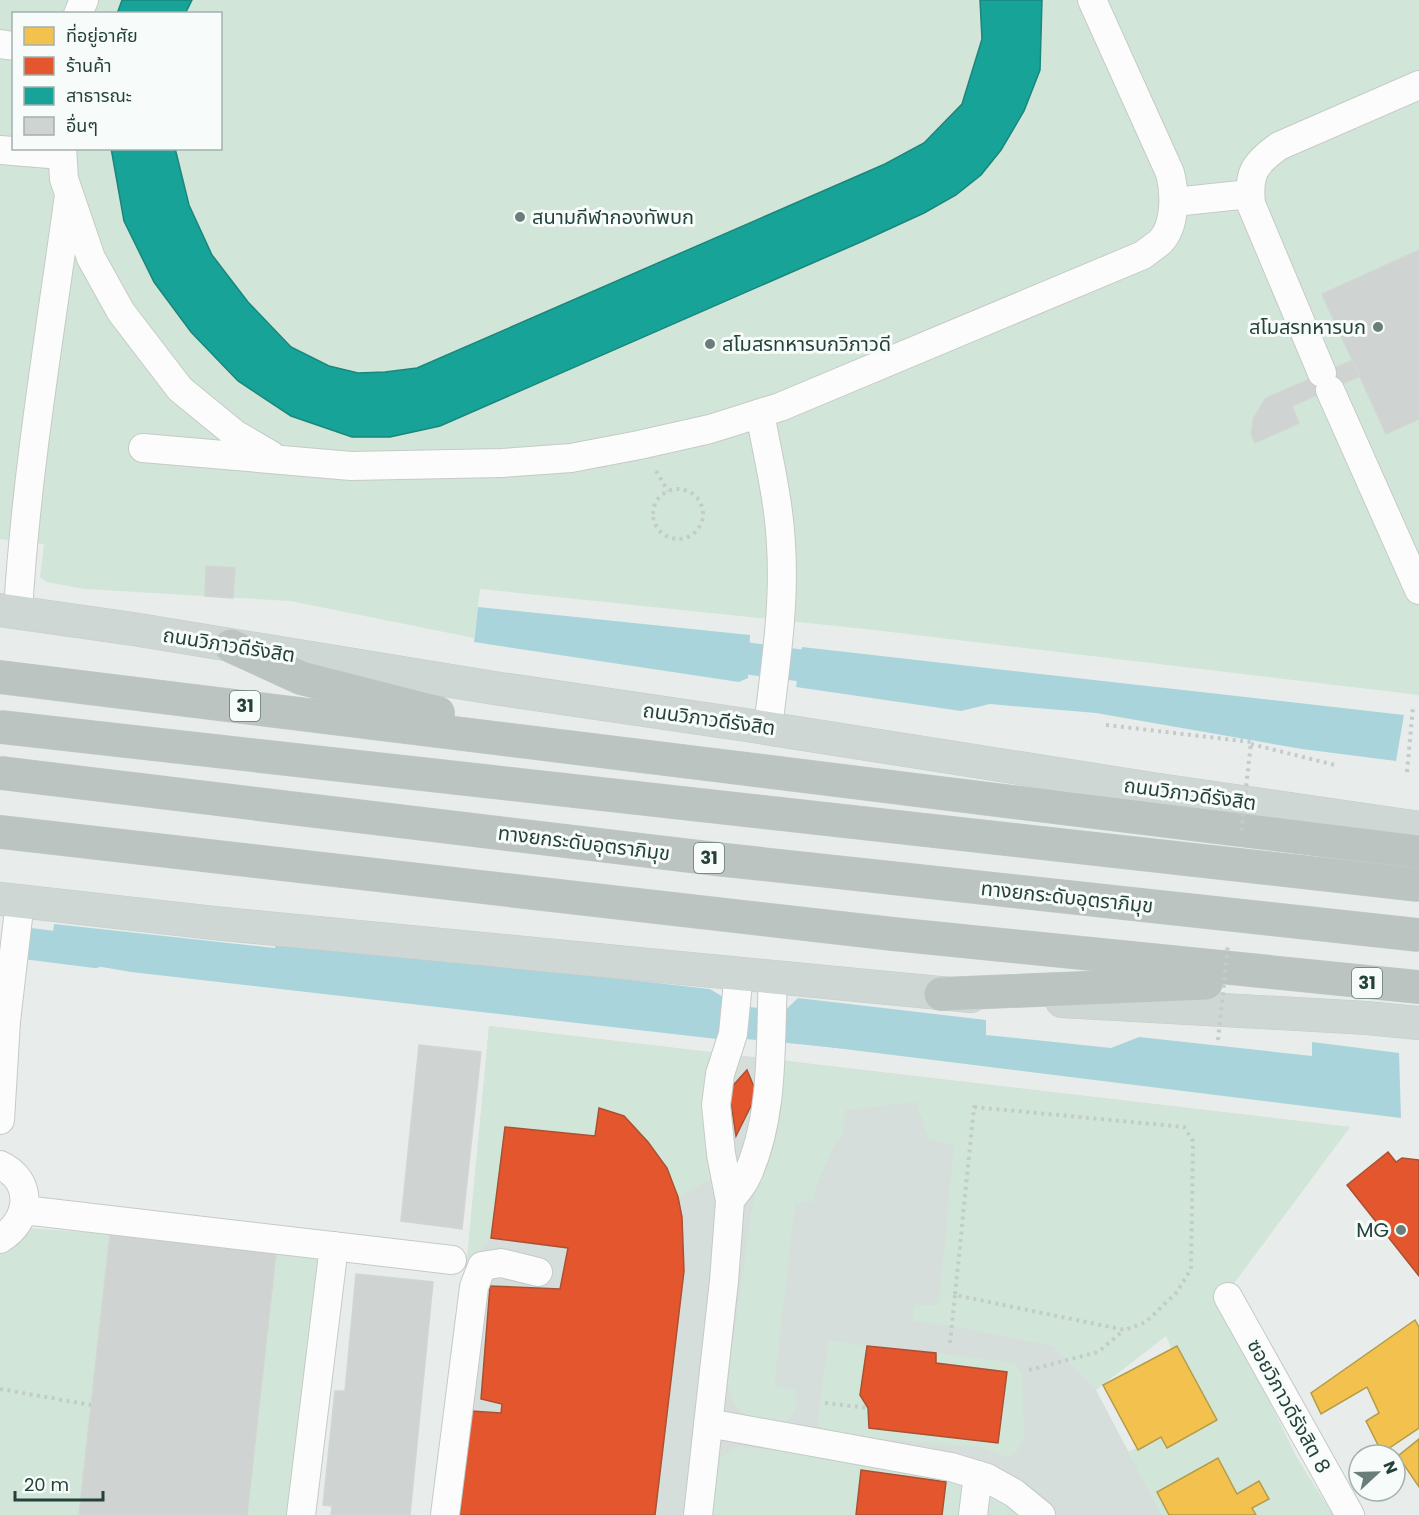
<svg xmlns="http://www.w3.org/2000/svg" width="1419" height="1515" viewBox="0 0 1419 1515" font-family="Poppins,'Noto Sans Thai',sans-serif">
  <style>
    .built { fill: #d6dedb }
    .green { fill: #d1e6d8; fill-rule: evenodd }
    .water { fill: #a9d4db }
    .homes { fill: #f2c14e; stroke: #b49b48; stroke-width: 1.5 }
    .shops { fill: #e4572e; stroke: #aa5132; stroke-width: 1.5 }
    .public { fill: #17a398; stroke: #1b867c; stroke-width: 1.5 }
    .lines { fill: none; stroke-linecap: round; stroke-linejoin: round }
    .canal { stroke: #a9d4db; stroke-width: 32 }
    .building { fill: #cfd4d2; stroke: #d1d6d4; stroke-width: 1.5 }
    .minor-casing { stroke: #c5cac8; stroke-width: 30 }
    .major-casing { stroke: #c3ccc9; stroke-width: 34 }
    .highway-casing { stroke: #c3ccc9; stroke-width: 34 }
    .path { stroke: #c3ccca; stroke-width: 4; stroke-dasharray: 3 4.5; stroke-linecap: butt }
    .minor { stroke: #fcfcfc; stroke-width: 28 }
    .major { stroke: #cfd7d5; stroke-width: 33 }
    .highway { stroke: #bcc4c2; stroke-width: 33 }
    .highway-bridge-casing { stroke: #c3ccc9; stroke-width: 34; stroke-linecap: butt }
    .path-bridge { stroke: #c3ccca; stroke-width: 4; stroke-dasharray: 3 4.5; stroke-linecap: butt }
    .highway-bridge { stroke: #bcc4c2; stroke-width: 33 }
    .poi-dot { fill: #697e78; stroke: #f7fbf9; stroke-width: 2 }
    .labels { text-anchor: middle; stroke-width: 6; stroke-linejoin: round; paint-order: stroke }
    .shield { fill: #f7fbf9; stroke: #637a73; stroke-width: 1.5 }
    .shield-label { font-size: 18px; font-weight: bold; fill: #24423a }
    .poi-label { font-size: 20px; fill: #24423a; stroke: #f7fbf9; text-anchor: start }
    .street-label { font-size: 20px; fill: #24423a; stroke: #f7fbf9 }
  </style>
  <rect width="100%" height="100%" fill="#e8edeb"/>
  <path class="built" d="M489 1026 1350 1127 1234 1283 1096 1390 1162 1515H432L470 1239Z"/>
  <path class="green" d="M0 0H1419V695L874 630 480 589 474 638 290 601 84 589 46 582 40 577 44 544 0 539ZM14 14H220V148H14Z
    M489 1026 715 1053 712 1178 678 1197 667 1168 648 1142 624 1116 599 1108 595 1136 505 1127 491 1238 466 1267Z
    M781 1061 1350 1127 1234 1283 1219 1296 1296 1456 1333 1515H1196L1189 1503 1168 1515H1162L1128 1452 1202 1417 1166 1336 1096 1390 1053 1346 947 1325 913 1321V1305H939L954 1145 929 1139 916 1102 845 1110 843 1132 835 1144 816 1186 813 1201 795 1203 774 1386 795 1390 797 1407C795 1410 792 1416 789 1419 776 1428 749 1422 739 1410 733 1402 730 1393 727 1384L753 1202 779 1103Z
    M29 1228 110 1234 79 1515H0V1246Z
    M276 1253 326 1256 290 1515H247Z
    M829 1340 867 1346 860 1395 868 1408 869 1428 998 1443 1007 1372 936 1363V1353L1014 1363 1022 1373 1024 1438 1015 1454 1006 1457 981 1447 835 1435 817 1424Z
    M739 1447 863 1459 957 1475 1028 1515H942L861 1470 856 1515H712L713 1485 721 1456Z"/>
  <path class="water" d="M478 607 750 635 748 678 739 682 474 642Z
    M802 647 1404 715 1396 761 1302 749 1096 713 990 704 961 711 796 687Z
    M54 924 275 948 277 940 710 989 723 997 725 1031 717 1039 131 972 50 958Z
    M798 998 986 1020V1035L1111 1048 1139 1037 1312 1056V1042L1399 1053 1401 1118 804 1044 806 1025 779 1016Z"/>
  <path class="homes" d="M1415 1320 1419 1327V1428L1382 1453 1366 1421 1379 1413 1367 1387 1321 1414 1311 1393Z
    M1177 1346 1217 1420 1167 1448 1161 1437 1138 1450 1103 1385Z
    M1419 1439V1487L1398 1456Z
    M1218 1458 1237 1494 1259 1481 1269 1499 1252 1508 1256 1515H1169L1157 1492Z"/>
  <path class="shops" d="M747 1070 757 1094 736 1136 729 1090Z
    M599 1108 624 1116 648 1142 667 1168 678 1197 682 1217 684 1271 655 1515H460L472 1411 501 1413 502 1404 481 1399 490 1286 560 1289 568 1248 491 1238 505 1127 595 1136Z
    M1388 1152 1396 1162 1402 1158 1419 1160V1276L1347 1185Z
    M867 1346 936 1353V1363L1007 1372 998 1443 869 1428 868 1408 860 1395Z
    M861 1470 946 1482 942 1515H856Z"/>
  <path class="public" d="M122 0H192L185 14H117Z
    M980 0H1042L1040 70 1024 111 1001 150 981 175 956 195 924 213 863 241 440 426 390 437H352L291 416 238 381 191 332 154 282 124 221 111 148H175L189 205 212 255 248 302 291 347 329 366 358 373 385 372 417 368 885 164 924 143 962 104 982 39Z"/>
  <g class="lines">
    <path class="canal" d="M707 653 842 671
      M31 944 94 952
      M707 1019 849 1033"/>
  </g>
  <path class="building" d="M1419 250V419L1386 434 1322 294Z
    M1353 360 1360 376 1292 406 1299 423 1255 443 1251 434 1254 417 1266 398Z
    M206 566 235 568 233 598 205 596Z
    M419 1045 481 1052 462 1229 401 1221Z
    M110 1234 276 1253 247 1515H79Z
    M356 1274 433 1282 410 1515H331L332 1506 323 1505 335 1391H345Z"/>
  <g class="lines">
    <defs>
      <path id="minor" d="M78 14 84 0
        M0 44 14 46
        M62 148 64 179 91 258 121 312 180 389 235 434 271 455
        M0 150 62 155
        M1174 202 1250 194
        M1322 373 1251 204C1248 173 1254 164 1279 146L1419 85
        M1330 390 1419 590
        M760 413C768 457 779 501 781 545 785 606 775 667 768 728
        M143 448 351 466 502 463 571 458 639 445 710 429 780 407 1143 255C1149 250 1156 246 1161 241 1176 225 1175 192 1170 173L1092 0
        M18 612C26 473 50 334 69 195
        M0 1120 6 1021 20 901
        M0 1165C35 1181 30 1221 0 1239
        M730 1201C735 1193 742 1186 746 1178 775 1117 770 1042 773 976
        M24 1210 452 1260
        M1228 1297 1350 1515
        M708 1423 951 1467 987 1478 1014 1493 1041 1515
        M301 1515 334 1246
        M445 1515 474 1287 482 1266 501 1263 538 1272
        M698 1515 724 1281 730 1201 721 1154 716 1105 720 1074 733 1034 739 972
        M973 1515 978 1475"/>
      <path id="major" d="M0 610 133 629 494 688 753 726 1152 789 1419 828
        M0 899 214 923 971 996
        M1062 1001 1367 1018 1419 1023"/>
      <path id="highway" d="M231 646 301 678 438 713
        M0 677 1419 852
        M0 832 893 934 1419 987
        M941 994 1206 983"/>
    </defs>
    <use href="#minor" class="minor-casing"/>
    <use href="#major" class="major-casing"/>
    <use href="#highway" class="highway-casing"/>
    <path class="path" d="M656 471 668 491
      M653 514a25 25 0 1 1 50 0a25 25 0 1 1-50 0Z
      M1251 744 1335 765
      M1407 772 1413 707
      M974 1107 1184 1127 1193 1141 1191 1269 1177 1292 1146 1322 1125 1330 955 1295Z
      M950 1343 955 1295
      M1029 1370 1098 1352 1124 1330
      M0 1389 91 1405
      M825 1403 868 1408"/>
    <use href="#minor" class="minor"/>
    <use href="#major" class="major"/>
    <use href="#highway" class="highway"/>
    <defs>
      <path id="highway-bridge" d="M0 727 1419 885
        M0 773 716 859 1419 935"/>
    </defs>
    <use href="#highway-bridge" class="highway-bridge-casing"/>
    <path class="path-bridge" d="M1106 725 1251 742 1241 835
      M1218 1040 1228 944"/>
    <use href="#highway-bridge" class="highway-bridge"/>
  </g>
  <g class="poi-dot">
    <circle cx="520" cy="217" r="6"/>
    <circle cx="1378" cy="327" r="6"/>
    <circle cx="710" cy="344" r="6"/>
    <circle cx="1401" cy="1230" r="6"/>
  </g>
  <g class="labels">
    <g class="shield">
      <rect x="230" y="691" width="30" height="30" rx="4.5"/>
      <rect x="694" y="843" width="30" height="30" rx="4.5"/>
      <rect x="1352" y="968" width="30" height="30" rx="4.5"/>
    </g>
    <g class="shield-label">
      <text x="245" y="712">31</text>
      <text x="709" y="864">31</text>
      <text x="1367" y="989">31</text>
    </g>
    <g class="poi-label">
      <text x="532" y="224">สนามกีฬากองทัพบก</text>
      <text x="1366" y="334" text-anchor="end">สโมสรทหารบก</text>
      <text x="722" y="351">สโมสรทหารบกวิภาวดี</text>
      <text x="1389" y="1237" text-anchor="end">MG</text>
    </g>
    <g class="street-label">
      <text transform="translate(229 645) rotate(9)" y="7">ถนนวิภาวดีรังสิต</text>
      <text transform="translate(709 719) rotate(8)" y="7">ถนนวิภาวดีรังสิต</text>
      <text transform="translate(1190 794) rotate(8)" y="7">ถนนวิภาวดีรังสิต</text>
      <text transform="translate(584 843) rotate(7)" y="7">ทางยกระดับอุตราภิมุข</text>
      <text transform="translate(1067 897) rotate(6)" y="7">ทางยกระดับอุตราภิมุข</text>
      <text transform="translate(1289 1406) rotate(61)" y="7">ซอยวิภาวดีรังสิต 8</text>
    </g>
  </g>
  <rect x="12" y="12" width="210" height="138" fill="#f7fbf9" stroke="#a3b1ad" stroke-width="1.5"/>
  <rect x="24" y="27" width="30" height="18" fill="#f2c14e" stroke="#a3b1ad" stroke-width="1.5"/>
  <text x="66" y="42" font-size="18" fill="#24423a">ที่อยู่อาศัย</text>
  <rect x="24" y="57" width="30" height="18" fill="#e4572e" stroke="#a3b1ad" stroke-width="1.5"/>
  <text x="66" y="72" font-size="18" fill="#24423a">ร้านค้า</text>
  <rect x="24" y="87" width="30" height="18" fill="#17a398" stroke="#a3b1ad" stroke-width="1.5"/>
  <text x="66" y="102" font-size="18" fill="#24423a">สาธารณะ</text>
  <rect x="24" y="117" width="30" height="18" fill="#cfd4d2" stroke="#a3b1ad" stroke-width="1.5"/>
  <text x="66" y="132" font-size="18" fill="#24423a">อื่นๆ</text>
  <g transform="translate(1377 1473) rotate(68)"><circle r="28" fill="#f7fbf9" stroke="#a3b1ad" stroke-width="1.5"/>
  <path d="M0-4.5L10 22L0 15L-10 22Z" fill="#697e78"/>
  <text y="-9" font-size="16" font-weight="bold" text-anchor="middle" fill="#24423a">N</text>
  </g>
  <path d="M15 1491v9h88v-9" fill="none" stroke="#24423a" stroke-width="3"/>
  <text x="24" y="1491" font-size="18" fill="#24423a" stroke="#f7fbf9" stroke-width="4.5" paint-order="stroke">20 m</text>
</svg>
